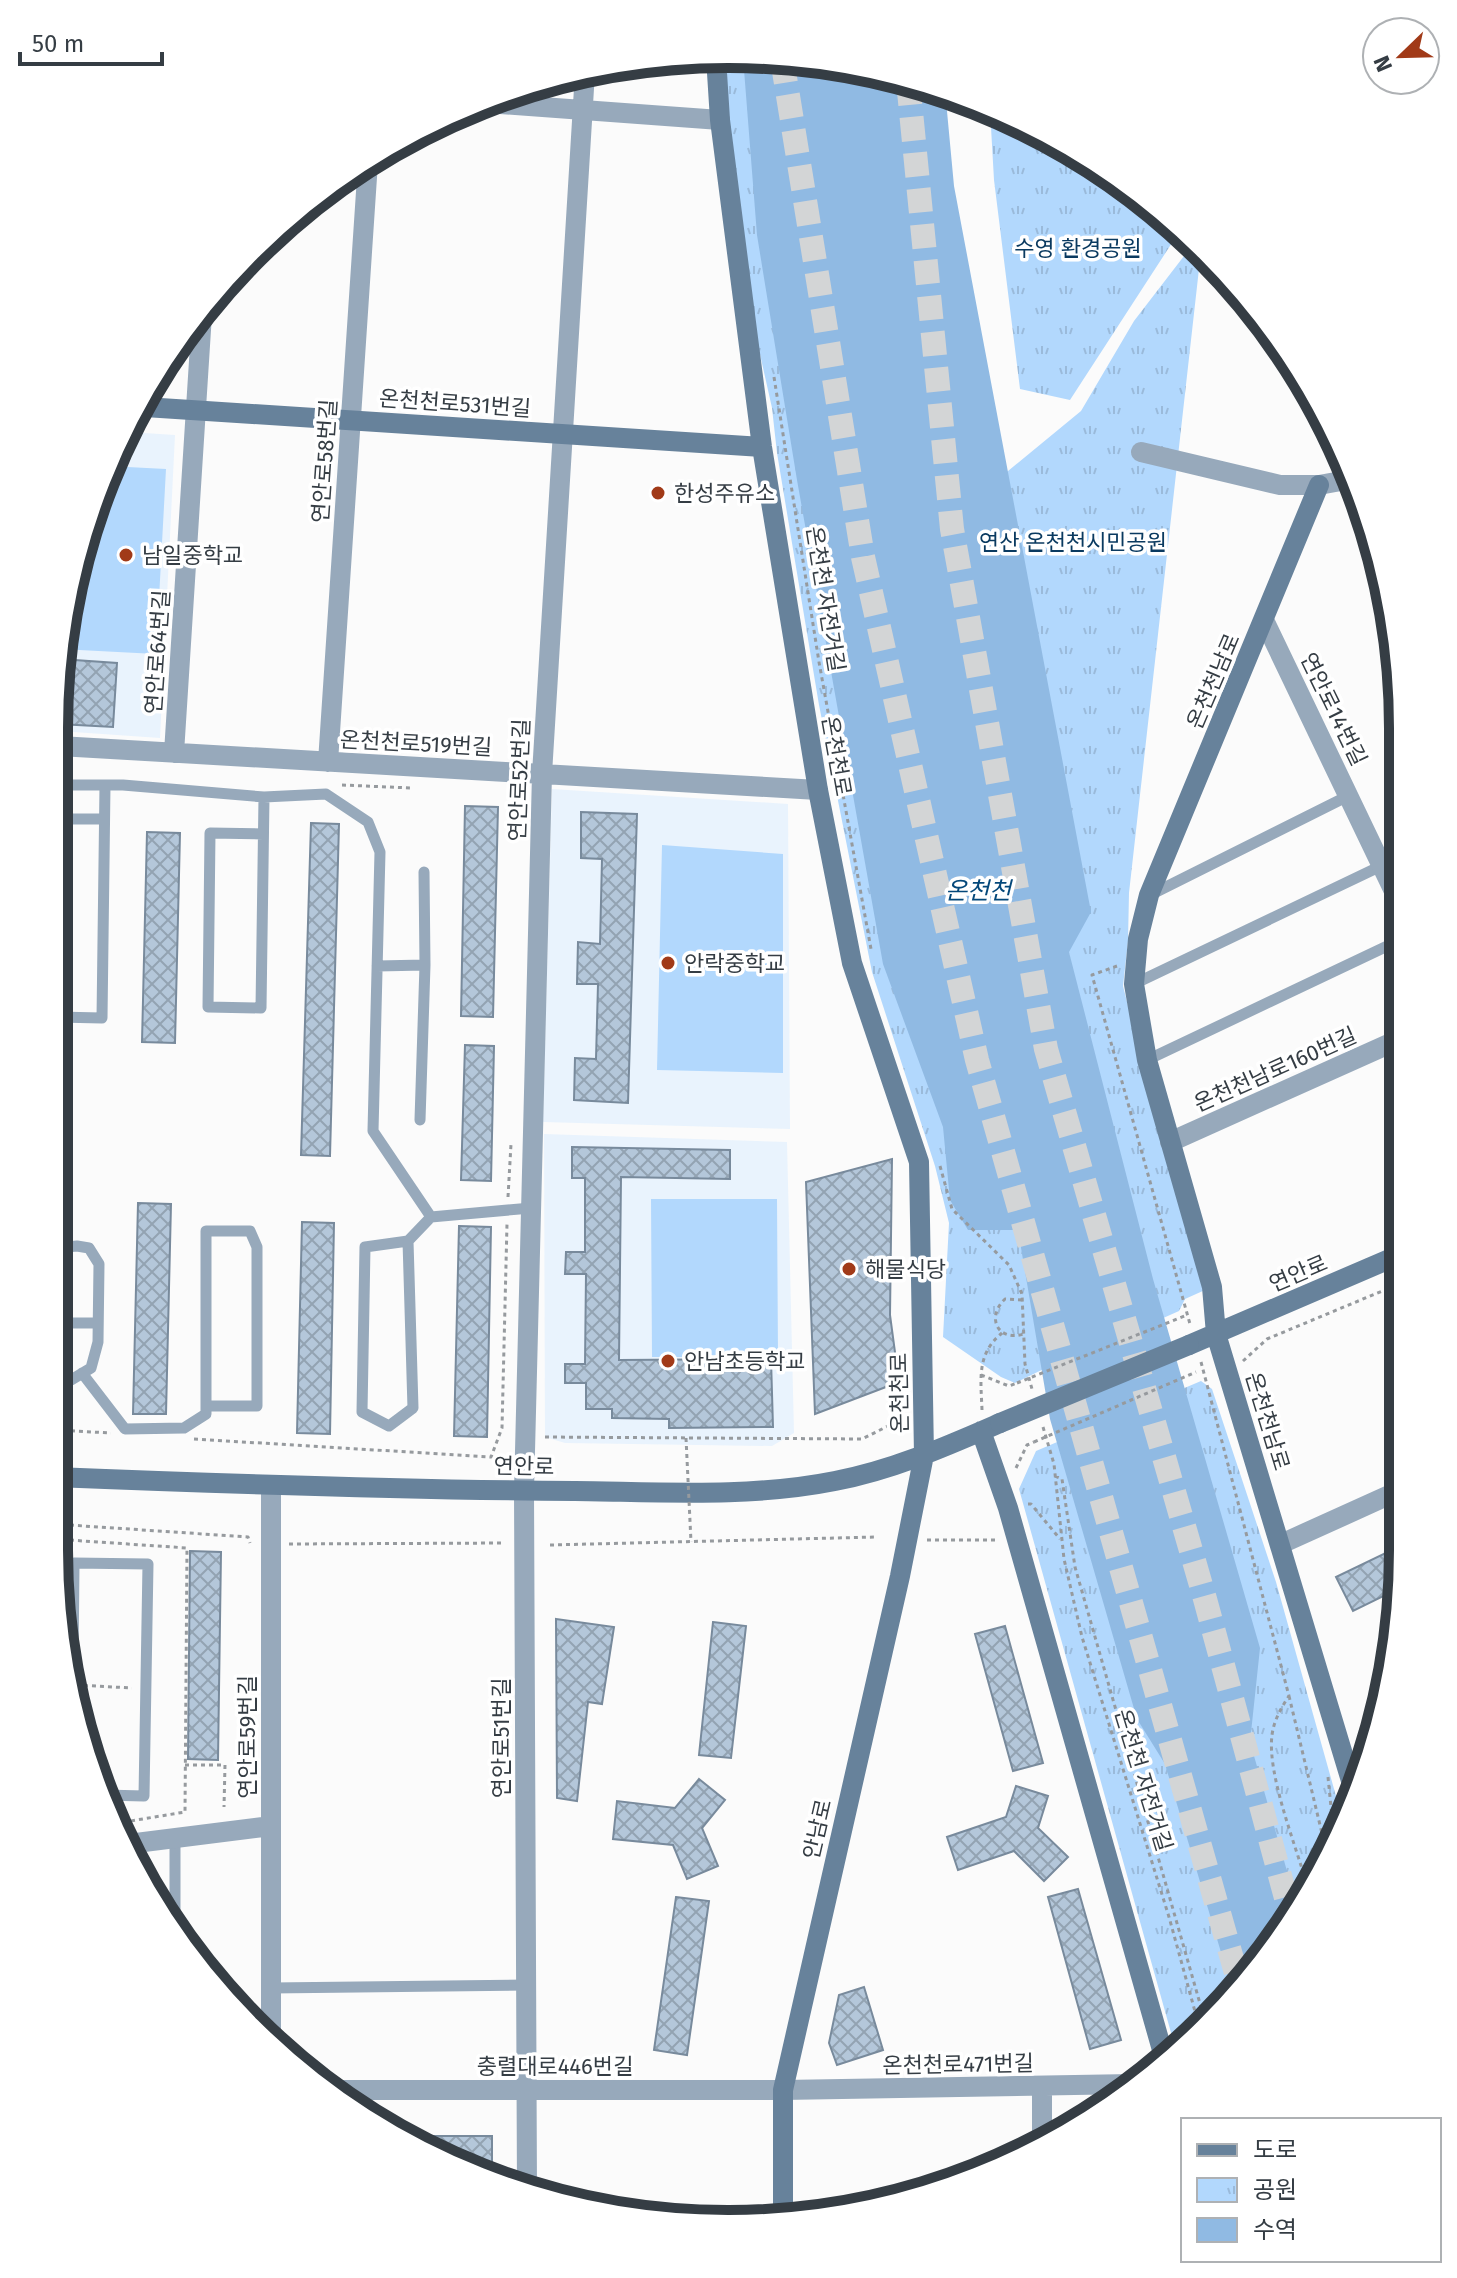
<svg xmlns="http://www.w3.org/2000/svg" width="1457" height="2278" viewBox="0 0 1457 2278" font-family="'Fira Sans','Noto Sans KR',sans-serif">
  <style>
    .built { fill: #e9f3fd }
    .green { fill: #b2d8fd }
    .park { fill: url(#park-tufts) }
    .water { fill: #90bae3 }
    .building { fill: url(#building-cross-hatch); stroke: #788a9c; stroke-width: 2 }
    .lines { fill: none; stroke-linecap: round; stroke-linejoin: round }
    .highway-tunnel { stroke: #d3d5d6; stroke-width: 24; stroke-dasharray: 24 12; stroke-linecap: butt }
    .path { stroke: #969a9e; stroke-width: 3; stroke-dasharray: 4 4; stroke-linecap: butt }
    .lane { stroke: #97a9bb; stroke-width: 11 }
    .street { stroke: #97a9bb; stroke-width: 20 }
    .secondary { stroke: #67829b; stroke-width: 20 }
    .path-bridge { stroke: #969a9e; stroke-width: 3; stroke-dasharray: 4 4; stroke-linecap: butt }
    .secondary-bridge { stroke: #67829b; stroke-width: 20 }
    .poi-dot { fill: #a13a18; stroke: #fff; stroke-width: 3 }
    .labels { text-anchor: middle; stroke-width: 7; stroke-linejoin: round; paint-order: stroke }
    .park-label { font-size: 22px; fill: #0a3a60; stroke: #fff }
    .street-label { font-size: 22px; fill: #353d44; stroke: #fff }
    .poi-label { font-size: 22px; fill: #353d44; stroke: #fff; text-anchor: start }
    .water-label { font-size: 24px; font-style: italic; fill: #04487a; stroke: #fff }
    .rim { fill: none; stroke: #353d44; stroke-width: 10 }
  </style>
  <defs>
    <pattern id="park-tufts" width="24" height="20" patternUnits="userSpaceOnUse" patternTransform="scale(2)"><rect width="24" height="20" fill="#b2d8fd"/><path d="M3 7l-1-3M5 7V3M7 7l1-3M15 17l-1-3M17 17v-4M19 17l1-3" fill="none" stroke="#9abada"/></pattern>
    <pattern id="building-cross-hatch" width="8" height="8" patternUnits="userSpaceOnUse" patternTransform="scale(2)"><rect width="8" height="8" fill="#b4c7da"/><path d="M0 0l8 8M0 8l8-8" fill="none" stroke="#93a3b2"/></pattern>
  </defs>
  <rect width="100%" height="100%" fill="#fbfbfb"/>
  <path class="built" d="M129 432 175 435 160 738 59 731 60 640 106 470Z
    M552 789 788 804 790 1129 543 1122Z
    M544 1134 787 1142 794 1433 772 1446 565 1443 545 1437Z"/>
  <path class="green" d="M108 466 166 469 156 654 60 649V640Z
    M662 845 783 854V1073L657 1070Z
    M651 1199H777L778 1357H652Z"/>
  <path class="park" d="M722 57 758 58 1028 1220 1054 1364 1015 1383 1001 1377 943 1337 949 1223 935 1166 872 972 819 705 777 453 772 408 753 323Z
    M990 110 1065 144 1173 221 1181 229 1070 400 1020 389 994 180Z
    M1194 243 1201 251 1129 893 1128 941 1123 986 1163 1144 1205 1290 1185 1299 1179 1311 1152 1323 968 504 1081 411 1134 321Z
    M1201 1381 1212 1389 1276 1582 1343 1821 1236 1994 1175 2047 1019 1489 1036 1451Z"/>
  <path class="water" d="M743 57 816 60 945 90 954 186 1091 912 1069 952 1153 1279 1260 1648 1250 1742 1295 1899 1234 1996 1165 1764 1137 1719 1050 1419 1018 1230H968L950 1200 943 1127 883 964 797 480 757 235Z"/>
  <path class="building" d="M60 659 117 663 113 727 59 724Z
    M465 806 498 807 493 1017 461 1016Z
    M581 812 637 814 628 1103 574 1100 575 1058 596 1059 598 984H577L578 942 600 944 602 859 581 858Z
    M311 823 339 824 330 1156 301 1155Z
    M147 832 180 833 175 1043 142 1042Z
    M465 1045 494 1046 491 1181 461 1180Z
    M572 1147 730 1150V1179L621 1177 619 1360 771 1359 773 1427 669 1428V1419L612 1418V1409H586V1383H565V1364H585L586 1274H565L566 1252H585V1178H572Z
    M892 1159 890 1315 899 1382 815 1414 806 1182Z
    M138 1203 171 1204 166 1414H133Z
    M302 1222 334 1223 330 1434 297 1433Z
    M459 1226 491 1227 487 1437 454 1436Z
    M1398 1547V1589L1353 1611 1336 1577Z
    M190 1551 221 1552 218 1760 188 1759Z
    M556 1619 614 1627 602 1704 588 1702 577 1801 557 1798Z
    M713 1622 746 1626 731 1758 699 1755Z
    M1005 1626 1043 1763 1013 1771 975 1634Z
    M699 1779 725 1800 702 1828 718 1866 687 1879 673 1845 613 1839 617 1801 675 1808Z
    M1016 1786 1048 1796 1038 1828 1068 1857 1044 1881 1014 1851 958 1870 947 1837 1006 1817Z
    M1078 1889 1121 2040 1090 2049 1048 1897Z
    M676 1897 709 1901 687 2055 654 2050Z
    M864 1987 883 2050 837 2065 829 2043 839 1995Z
    M415 2136H492V2168H473Z"/>
  <g class="lines">
    <path class="highway-tunnel" d="M782 59 863 557 977 1060 1240 1987
      M908 81 952 529 1046 1049 1205 1599 1289 1909"/>
    <path class="path" d="M774 377 819 662 871 949
      M342 785 411 788
      M510 792 521 809
      M1117 966 1092 975 1190 1324
      M940 1166 952 1209 1009 1265 1022 1294 1025 1364 1032 1389
      M508 1197 511 1144
      M1022 1300 1005 1299C986 1317 997 1342 1024 1334
      M1243 1361 1267 1339 1399 1284
      M1201 1362 1289 1696C1281 1708 1274 1720 1272 1735 1267 1774 1295 1843 1306 1882
      M981 1375 1009 1386 1017 1383
      M982 1410C981 1380 976 1354 1002 1333
      M1043 1427 1054 1464 1064 1559 1082 1637 1169 1917 1199 2026
      M55 1430 111 1433
      M545 1437 862 1439 900 1420
      M194 1439 491 1457 502 1428 507 1224
      M1016 1468 1027 1445 1034 1442
      M1055 1476 1062 1479 1075 1567 1205 2021
      M1028 1504H1031L1060 1539
      M54 1524 248 1537 250 1543
      M54 1539 187 1548 185 1812 118 1823
      M927 1540H996
      M289 1544 505 1543
      M550 1545 876 1537
      M76 1685 132 1688
      M1289 1696 1326 1850
      M185 1765H225L224 1807
      M1328 1777 1334 1837"/>
    <path class="lane" d="M59 785H123L264 797 326 794 368 822 380 852 373 1131 431 1217
      M59 819H104
      M263 834 210 833 208 1007 261 1008 264 797
      M424 872 425 965
      M1150 895 1348 796
      M377 966 425 965 420 1120
      M1134 984 1381 866
      M57 1017 102 1018 105 785
      M1147 1060 1400 940
      M408 1241 413 1408 389 1426 362 1412 365 1247 408 1241 431 1217 531 1208
      M55 1323H97
      M55 1369 71 1380 91 1368 98 1342 99 1264 89 1248 77 1246 56 1248
      M82 1373 125 1429 184 1428 206 1414V1231H250L257 1247V1406H206
      M73 1664 74 1563 148 1564 144 1796 104 1795
      M175 1836V1933
      M271 1988 526 1985"/>
    <path class="street" d="M486 103 720 120
      M1141 452 1280 485H1319L1352 479
      M1348 479 1361 502
      M1264 620 1401 906
      M59 746 818 790
      M174 753 202 314
      M328 762 368 162
      M1170 1142 1400 1039
      M1281 1544 1398 1491
      M128 1844 271 1826
      M271 2035V1486
      M1042 2087V2138
      M328 2090H783L1133 2084
      M527 2191 524 1491 542 774 585 72"/>
    <path class="secondary" d="M716 57 720 120 762 447 818 790 852 963 919 1162 924 1455 900 1576 783 2090V2217
      M145 407 762 447
      M1319 485 1149 895 1138 939 1134 984 1147 1060 1212 1287 1216 1334 1355 1794
      M1189 1345 1399 1255
      M981 1431 1008 1508 1164 2057
      M54 1477C228 1484 402 1490 575 1491 661 1492 750 1498 835 1481 893 1470 947 1446 1000 1423"/>
    <path class="path-bridge" d="M1017 1383 1187 1315
      M686 1438 691 1542
      M1034 1442 1196 1372"/>
    <path class="secondary-bridge" d="M1000 1423 1189 1345"/>
  </g>
  <g class="poi-dot">
    <circle cx="658" cy="493" r="8"/>
    <circle cx="126" cy="555" r="8"/>
    <circle cx="668" cy="963" r="8"/>
    <circle cx="849" cy="1269" r="8"/>
    <circle cx="668" cy="1361" r="8"/>
  </g>
  <g class="labels">
    <g class="park-label">
      <text x="1078" y="256">수영 환경공원</text>
      <text x="1073" y="550">연산 온천천시민공원</text>
    </g>
    <g class="street-label">
      <text transform="translate(455 403) rotate(4)" y="8">온천천로531번길</text>
      <text transform="translate(324 461) rotate(-86)" y="8">연안로58번길</text>
      <text transform="translate(826 599) rotate(81)" y="8">온천천 자전거길</text>
      <text transform="translate(157 652) rotate(-86)" y="8">연안로64번길</text>
      <text transform="translate(1213 681) rotate(-67)" y="8">온천천남로</text>
      <text transform="translate(1334 709) rotate(64)" y="8">연안로14번길</text>
      <text transform="translate(416 743) rotate(3)" y="8">온천천로519번길</text>
      <text transform="translate(837 756) rotate(80)" y="8">온천천로</text>
      <text transform="translate(519 780) rotate(-88)" y="8">연안로52번길</text>
      <text transform="translate(1275 1069) rotate(-24)" y="8">온천천남로160번길</text>
      <text transform="translate(1298 1273) rotate(-23)" y="8">연안로</text>
      <text transform="translate(899 1393) rotate(-91)" y="8">온천천로</text>
      <text transform="translate(1268 1421) rotate(73)" y="8">온천천남로</text>
      <text transform="translate(524 1466) rotate(1)" y="8">연안로</text>
      <text transform="translate(247 1737) rotate(-90)" y="8">연안로59번길</text>
      <text transform="translate(501 1738) rotate(-90)" y="8">연안로51번길</text>
      <text transform="translate(1144 1780) rotate(73)" y="8">온천천 자전거길</text>
      <text transform="translate(817 1829) rotate(-77)" y="8">안남로</text>
      <text transform="translate(958 2064) rotate(-1)" y="8">온천천로471번길</text>
      <text x="555" y="2074">충렬대로446번길</text>
    </g>
    <g class="poi-label">
      <text x="674" y="501">한성주유소</text>
      <text x="142" y="563">남일중학교</text>
      <text x="684" y="971">안락중학교</text>
      <text x="865" y="1277">해물식당</text>
      <text x="684" y="1369">안남초등학교</text>
    </g>
    <g class="water-label">
      <text x="978" y="899">온천천</text>
    </g>
  </g>
  <path d="M0 0H1457V2278H0ZM728 68H729A660 660 0 0 1 1389 728V1550A660 660 0 0 1 729 2210H728A660 660 0 0 1 68 1550V728A660 660 0 0 1 728 68Z" fill="#fff" fill-rule="evenodd"/>
  <path class="rim" d="M728 68H729A660 660 0 0 1 1389 728V1550A660 660 0 0 1 729 2210H728A660 660 0 0 1 68 1550V728A660 660 0 0 1 728 68Z"/>
  <rect x="1181" y="2118" width="260" height="144" fill="#ffffff" stroke="#aeb1b4" stroke-width="2"/>
  <rect x="1197" y="2144" width="40" height="12" fill="#67829b" stroke="#aeb1b4" stroke-width="2"/>
  <text x="1253" y="2158" font-size="24" fill="#353d44">도로</text>
  <rect x="1197" y="2178" width="40" height="24" fill="url(#park-tufts)" stroke="#aeb1b4" stroke-width="2"/>
  <text x="1253" y="2198" font-size="24" fill="#353d44">공원</text>
  <rect x="1197" y="2218" width="40" height="24" fill="#90bae3" stroke="#aeb1b4" stroke-width="2"/>
  <text x="1253" y="2238" font-size="24" fill="#353d44">수역</text>
  <g transform="translate(1401 56) rotate(247)"><circle r="38" fill="#ffffff" stroke="#aeb1b4" stroke-width="2"/>
  <path d="M0-6L14 30L0 20L-14 30Z" fill="#a13a18"/>
  <text y="-12" font-size="22" font-weight="bold" text-anchor="middle" fill="#353d44">N</text>
  </g>
  <path d="M20 52v12h142v-12" fill="none" stroke="#353d44" stroke-width="4"/>
  <text x="32" y="52" font-size="24" fill="#353d44" stroke="#ffffff" stroke-width="6" paint-order="stroke">50 m</text>
</svg>
